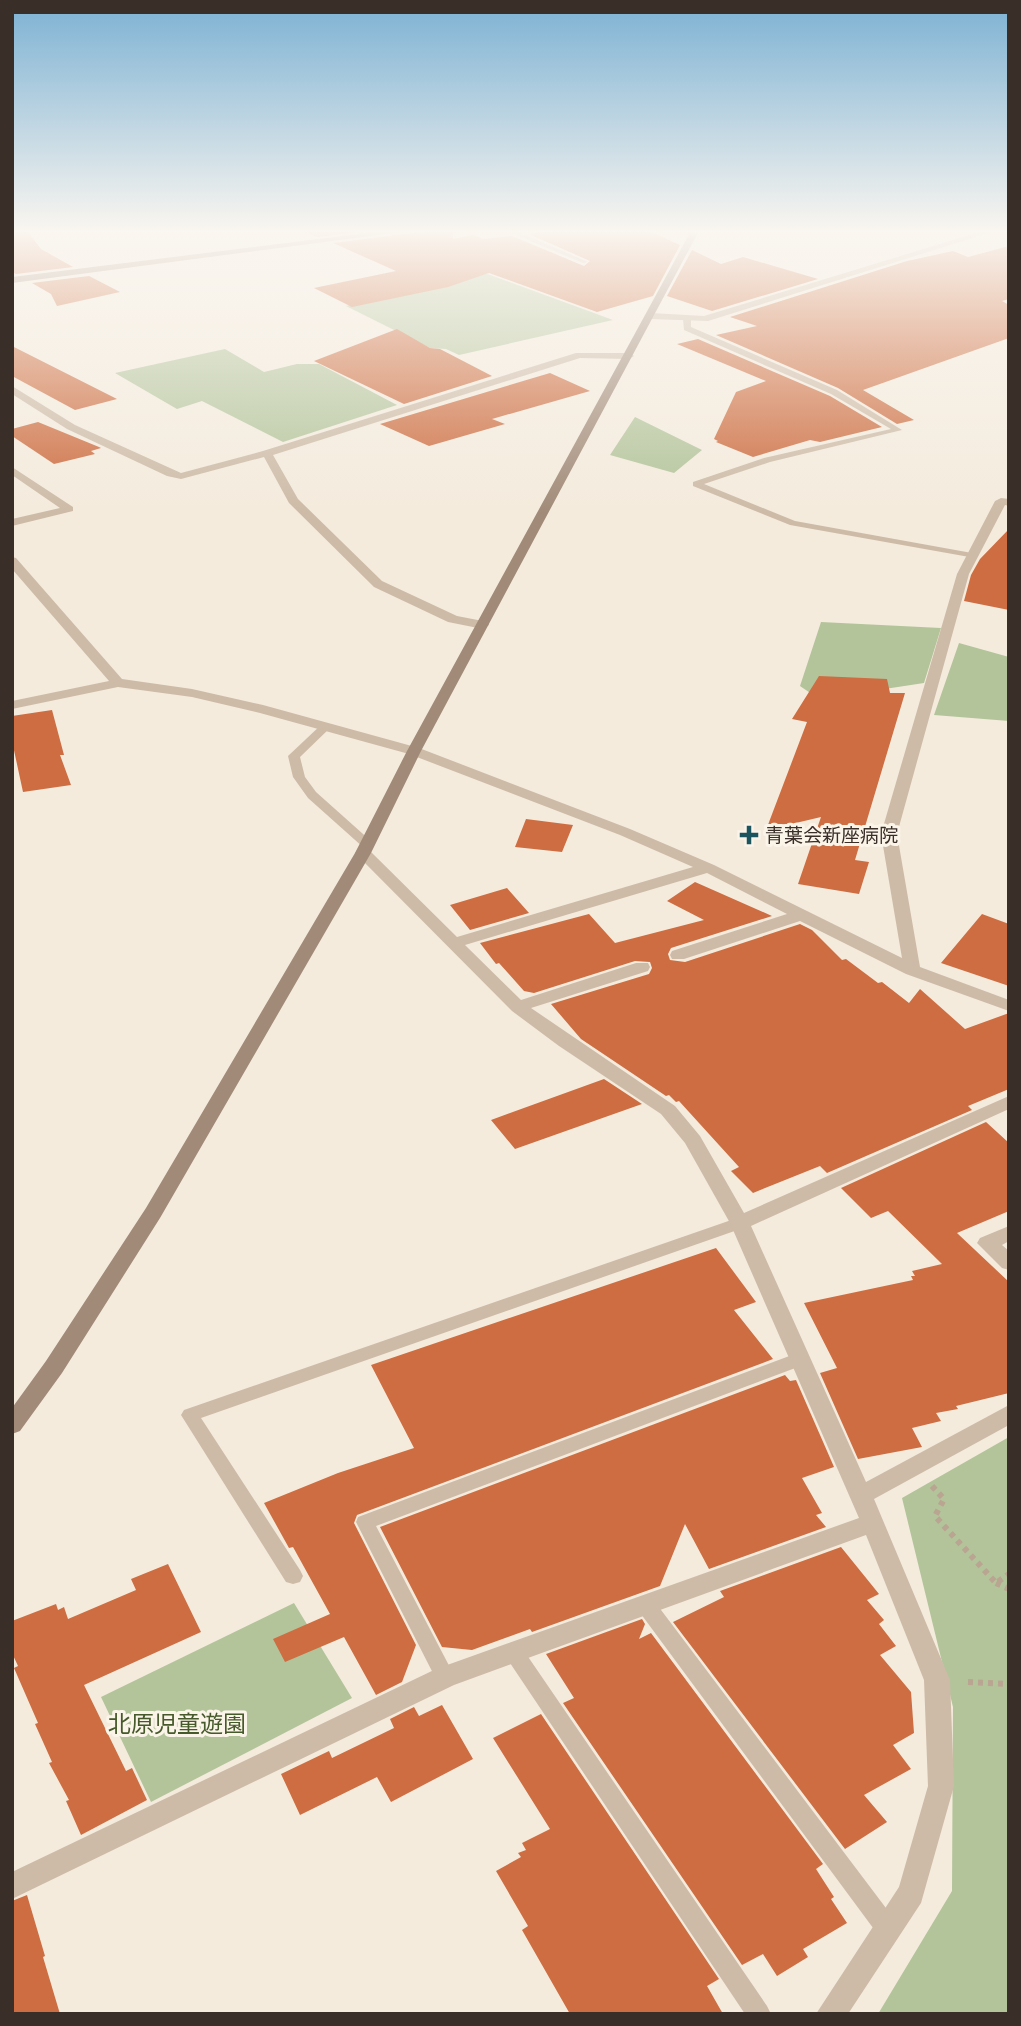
<svg xmlns="http://www.w3.org/2000/svg" width="1021" height="2026" viewBox="0 0 1021 2026" font-family="Arial,'Noto Sans JP',sans-serif">
  <style>
    .green { fill: #b3c49b }
    .building { fill: #cd6d41 }
    .lines { fill: none; stroke-linecap: round; stroke-linejoin: round }
    .path { stroke: #b9a591; stroke-width: 6; stroke-dasharray: 5 5; stroke-linecap: butt }
    .lane { fill: #cdbba7; fill-rule: evenodd }
    .street { fill: #cdbba7; fill-rule: evenodd }
    .secondary { fill: #a18a78; fill-rule: evenodd }
    .poi-dot { fill: #1b545e; stroke: #fbf4e9; stroke-width: 2.5 }
    .labels { text-anchor: middle; stroke-width: 6; stroke-linejoin: round; paint-order: stroke }
    .poi-label { font-size: 19px; fill: #392f28; stroke: #fbf4e9; text-anchor: start }
    .near-park-label { font-size: 23px; fill: #45592a; stroke: #fbf4e9 }
  </style>
  <rect width="100%" height="100%" fill="#f4ebdd"/>
  <path class="green" d="M479 271 613 320 459 355 446 349 430 348 346 306 430 287Z
    M225 349 264 372 297 364H319L397 405 283 442 202 401 177 409 115 373Z
    M635 417 702 450 674 473 610 455Z
    M821 622 941 628 924 683 819 699 800 686Z
    M959 643 1009 657V721L934 715Z
    M1009 1437V2014H878L952 1891 953 1707 902 1498Z
    M294 1603 352 1698 151 1802 101 1697Z"/>
  <path class="building" d="M12 229H26L41 249 73 267 16 274 12 272Z
    M300 229H378L317 237Z
    M426 229H452L453 239 473 235 483 239 512 236 584 266 590 261 529 234 569 229H645L680 245 653 296 597 312 489 273 448 287 352 307 314 288 396 271 333 243 423 232Z
    M1009 246V299L1002 301 1009 305V338L863 390 914 420 897 424 838 388 716 335 757 326 730 317 907 261 953 251 968 257Z
    M692 250 721 264 743 257 818 279 712 311 667 296Z
    M89 276 120 292 57 306 51 294 32 283Z
    M397 329 430 348 440 349 492 376 404 404 314 361Z
    M698 339 830 396 882 427 820 442 810 440 753 457 716 442 718 441 714 439 736 392 766 381 677 344Z
    M12 346 117 399 75 410 12 376Z
    M550 373 590 391 492 419 505 424 429 446 380 424Z
    M38 422 99 447 101 448 91 451 95 454 54 464 12 436V429Z
    M1009 529V610L964 601 971 575 980 559Z
    M819 676 887 679 890 693H905L855 860 869 862 859 894 798 884 821 817 766 830 807 722 792 719Z
    M52 710 64 755H60L71 785 23 792 12 741V716Z
    M526 819 573 825 562 852 515 847Z
    M695 882 772 916 671 948 668 954 670 960 685 962 800 924 812 930 842 960 846 959 878 983 882 982 909 1003 920 989 965 1029 1009 1013V1089L968 1106 972 1110 827 1173 820 1166 753 1193 731 1171 739 1167 679 1101 676 1102 669 1095 666 1096 581 1039 551 1004 649 974 652 968 650 962 635 961 534 993 524 991 499 963 496 964 480 943 589 914 615 943 704 920 667 901Z
    M507 888 529 913 470 930 450 905Z
    M982 914 1009 924V986L941 963Z
    M604 1079 642 1104 515 1149 491 1120Z
    M986 1122 1009 1143V1211L957 1233 1009 1282V1393L956 1406 958 1409 936 1413 941 1421 912 1428 922 1447 858 1459 820 1373 837 1368 804 1303 913 1280 911 1276H915L912 1271 942 1264 888 1211 871 1218 841 1188Z
    M716 1248 756 1302 734 1310 773 1359 357 1515 354 1523 416 1645 402 1682 376 1695 344 1637 285 1662 273 1639 330 1614 293 1547 289 1548 264 1503 338 1473 414 1448 371 1365Z
    M785 1375 790 1381 796 1380 834 1467 802 1478 822 1513 816 1515 826 1527 709 1569 685 1524 660 1586 532 1632 530 1629 472 1650 442 1647 380 1527Z
    M841 1547 879 1594 867 1600 884 1620 879 1624 896 1646 880 1655 911 1692 914 1733 893 1745 911 1769 864 1795 887 1822 845 1849 673 1622 724 1597 720 1591Z
    M168 1564 201 1632 84 1685 126 1771 132 1768 147 1800 81 1835 66 1801 69 1800 49 1763 52 1762 35 1724 38 1723 14 1668 18 1666 12 1653V1621L56 1604 58 1610 64 1607 68 1619 136 1590 131 1579Z
    M642 1619 645 1624 639 1639 651 1633 823 1864 816 1869 834 1897 831 1899 847 1923 803 1949 808 1957 777 1976 763 1954 742 1965 563 1703 574 1698 546 1654Z
    M442 1705 473 1759 391 1802 377 1777 300 1815 281 1774 329 1751 332 1758 394 1728 390 1719 414 1707 419 1716Z
    M541 1714 719 1979 707 1986 723 2014H570L522 1930 528 1926 496 1871 521 1857 518 1853 526 1850 522 1843 550 1829 493 1738Z
    M27 1895 45 1956 43 1957 60 2014H12V1901Z"/>
  <g class="lines">
    <path class="path" d="M932 1486 944 1499 935 1516 996 1583 1009 1574
      M996 1583 1009 1589
      M968 1682 1009 1684"/>
    <path class="lane" d="M502 229H511L588 262 583 263Z
      M687 317 691 319V327L837 390 902 430 770 462 704 484 795 521 972 553 975 554V558L790 525 693 486V482L764 458 891 429 831 394 684 330 683 319Z
      M326 723 332 726 330 728 300 757 305 777 316 792 372 842 374 845 372 848H364L308 798 293 777 288 756 322 724Z
      M740 1217 746 1219 748 1223 746 1227 201 1418 300 1570 303 1576 300 1582 293 1584 286 1582 181 1415 184 1410Z
      M800 1352 806 1354 809 1359 806 1364 376 1526 455 1677 452 1683 445 1686 438 1683 356 1522 358 1517Z
      M645 1596 652 1598 895 1920 898 1928 895 1936 887 1939 879 1936 638 1610 635 1604 638 1598Z
      M513 1642 520 1645 767 2006 771 2014H745L506 1657 503 1651 506 1645Z"/>
    <path class="street" d="M989 229H1001L708 321 651 319 646 316 651 313 704 316Z
      M576 353H629L634 356 629 359 580 358 273 455 298 499 382 581 457 616 488 622 489 625 483 629 448 622 374 587 289 503 264 457 181 479 167 476 67 429 12 394V386L75 425 181 473 263 451Z
      M12 467 73 507V511L12 526V519L60 508 12 475Z
      M1001 498 1009 499V506L1005 505 969 574 897 834 920 967 1009 1000V1011L906 974 800 921 684 959H672L670 955 672 951 787 914 707 873 465 945 521 1000 636 963H648L650 967 648 971 531 1008 675 1106 700 1136 744 1213 1009 1096V1109L751 1226 866 1482 1009 1405V1425L874 1499 950 1680 954 1786 921 1903 848 2014H816L899 1887 928 1786 924 1680 866 1535 454 1685 12 1899V1872L436 1669 859 1518 730 1223 685 1143 661 1114 559 1046 512 1011 355 853 357 850H369L457 937 693 867 620 835 409 754 260 713 192 697 118 687 12 709V701L109 681 12 569V557L16 558 122 679 192 689 263 705 419 748 630 829 714 865 902 958 881 834 957 574 995 501Z
      M1009 1226V1241L1002 1245 1009 1251V1270L1002 1268 977 1243 980 1238Z"/>
    <path class="secondary" d="M399 229H423L12 283V277Z
      M692 229H700L421 751 371 853 160 1218 62 1373 20 1431 12 1434V1408L46 1361 146 1208 355 853 407 751Z"/>
  </g>
  <linearGradient id="sky" x2="0" y2="1"><stop stop-color="#7cb1d3"/><stop offset="0.45" stop-color="#faf6f0"/><stop offset="1" stop-color="#faf6f0" stop-opacity="0"/></linearGradient>
  <rect width="1021" height="513" fill="url(#sky)"/>
  <path class="poi-dot" d="M745.5 824.5h7v7h7v7h-7v7h-7v-7h-7v-7h7z"/>
  <g class="labels">
    <g class="poi-label">
      <text x="765" y="842">青葉会新座病院</text>
    </g>
    <g class="near-park-label">
      <text x="177" y="1732">北原児童遊園</text>
    </g>
  </g>
  <rect width="1021" height="2026" fill="none" stroke="#392f28" stroke-width="28"/>
</svg>
